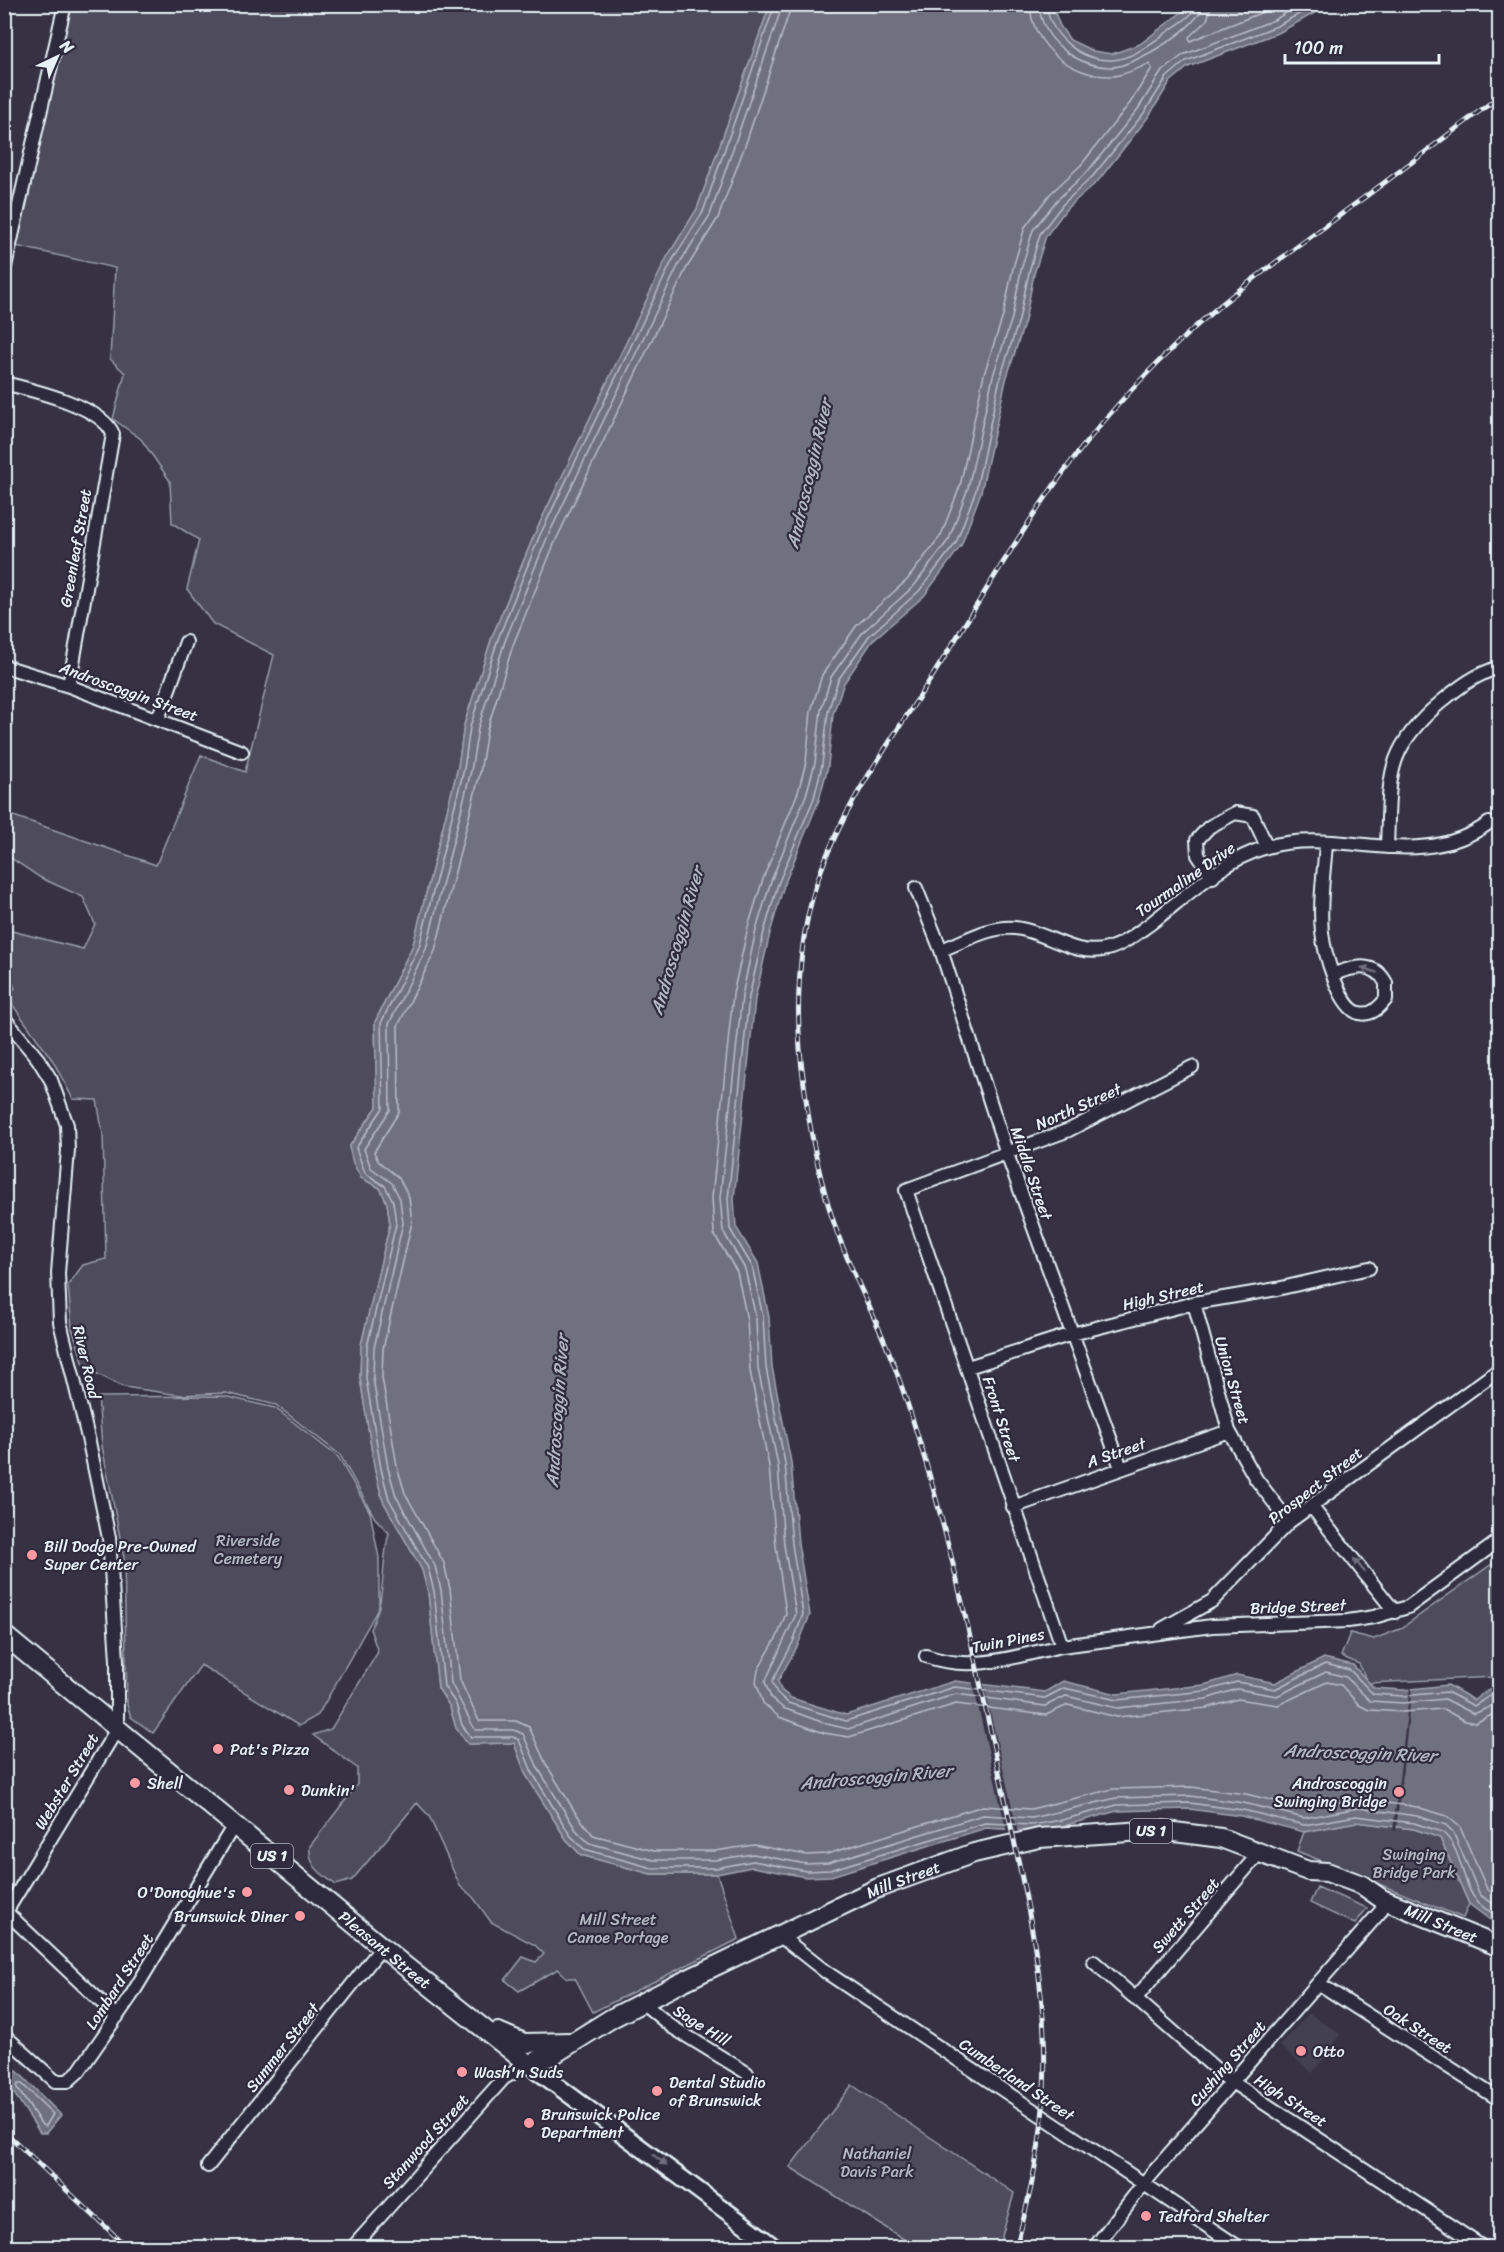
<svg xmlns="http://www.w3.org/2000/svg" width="1504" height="2252" viewBox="0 0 1504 2252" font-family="Sriracha,sans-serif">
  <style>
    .built { fill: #433f51 }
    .green { fill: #4d4b5c; stroke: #9a9eaa; stroke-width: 1.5 }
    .water { fill: #70717f; stroke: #a0a4af; stroke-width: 1.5 }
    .pier { fill: #363244 }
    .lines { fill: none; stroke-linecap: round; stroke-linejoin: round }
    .shore { stroke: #b8bec8; stroke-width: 1.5 }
    .minor-casing { stroke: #e8f1f8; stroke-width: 16 }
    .major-casing { stroke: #e8f1f8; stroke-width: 20 }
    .highway-casing { stroke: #e8f1f8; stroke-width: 22 }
    .minor { stroke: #2f2a3d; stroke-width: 12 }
    .major { stroke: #2f2a3d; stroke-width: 15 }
    .highway { stroke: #2f2a3d; stroke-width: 18 }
    .rail-casing { stroke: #e8f1f8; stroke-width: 5 }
    .rail { stroke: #2f2a3d; stroke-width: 3; stroke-dasharray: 9; stroke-linecap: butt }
    .oneway { fill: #70707e }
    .poi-dot { fill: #ff9aa2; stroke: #2f2a3d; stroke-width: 2 }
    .labels { text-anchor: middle; stroke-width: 4.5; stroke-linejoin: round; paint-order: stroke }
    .shield { fill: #2f2a3d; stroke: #b0b5c0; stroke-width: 1.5 }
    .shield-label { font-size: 15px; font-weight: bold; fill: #e8f1f8 }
    .street-label { font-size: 16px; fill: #e8f1f8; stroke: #2f2a3d }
    .park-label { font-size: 16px; fill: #b2b7c1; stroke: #2f2a3d }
    .poi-label { font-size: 16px; fill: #e8f1f8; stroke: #2f2a3d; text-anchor: start }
    .water-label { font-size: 18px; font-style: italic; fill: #b2b7c2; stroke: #2f2a3d }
  </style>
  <rect width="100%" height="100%" fill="#363244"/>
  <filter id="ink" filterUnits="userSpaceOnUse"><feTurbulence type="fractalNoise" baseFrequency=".0167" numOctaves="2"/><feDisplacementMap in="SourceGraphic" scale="12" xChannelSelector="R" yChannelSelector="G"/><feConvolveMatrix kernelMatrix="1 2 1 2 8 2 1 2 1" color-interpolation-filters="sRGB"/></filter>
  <g filter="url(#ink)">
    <path class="built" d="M1309 2013 1340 2034 1328 2054 1312 2073 1280 2046Z"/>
    <path class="green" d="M71 5H770L697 209 667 258 535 533 492 637 464 725 458 767 413 945 375 1022 377 1107 349 1147 361 1178 380 1188 387 1203 390 1224 361 1345 360 1378 375 1471 383 1501 422 1570 428 1592 438 1688 450 1707 456 1728 468 1744 514 1743 526 1775 566 1839 581 1855 651 1874H717L739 1939 593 2012 575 1978H567L558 1969 519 1991 505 1980 523 1957 536 1962 544 1954 535 1945 491 1922 473 1897 460 1886 429 1816 417 1803 352 1880 336 1885C321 1873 308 1867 310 1846L357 1785V1768L313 1735 331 1729 378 1652 370 1629C387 1599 380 1567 389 1533L375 1518 340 1455 276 1405 226 1393 180 1395 124 1387 85 1368 72 1328 68 1285 83 1265 106 1259 103 1135 97 1100 73 1099 53 1061 7 997 15 988 13 983 5 980 4 929 83 949 95 924 83 897 41 878 5 854V813L156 865 201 755 245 772 274 655 213 624 187 589 199 540 172 523 170 481 141 439 113 419 125 373 110 359 115 268 16 246Z
      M224 1396 275 1408 338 1457 370 1512 379 1558V1607L318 1715 299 1726 201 1665 153 1733 131 1717 127 1705 124 1558 102 1446 98 1397Z
      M1499 1559 1500 1648 1495 1677 1368 1683 1359 1664 1341 1656 1350 1633 1374 1639 1400 1629Z
      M1356 1822 1414 1829 1440 1838 1469 1904 1463 1918 1297 1851 1304 1832Z
      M1317 1887 1367 1908 1355 1924 1310 1903Z
      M852 2085 1014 2193 999 2247H916L790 2167Z"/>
    <path class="water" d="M770 5H1052L1060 26 1070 40 1093 51 1112 54 1140 44 1191 5H1329L1280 32 1188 67 1170 82 1149 116 1098 181 1067 208 1046 236 1034 274 1025 321 1006 380 981 492 961 546 924 596 873 640 844 683 833 714 828 766 819 800 784 885 770 933 755 999 734 1199 736 1227 758 1263 769 1317 772 1367 791 1462 798 1543 810 1615 798 1645 778 1681 781 1690 791 1698 846 1715 955 1681 1045 1692 1063 1681 1117 1694 1204 1685 1237 1675 1275 1683 1324 1658 1353 1665 1374 1688 1402 1690 1448 1685 1474 1700 1489 1689H1499L1500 1845 1497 1851 1499 1855V1923L1489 1919 1469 1904 1440 1838 1414 1829 1356 1822 1304 1832 1241 1816 1189 1809 1117 1811 1063 1826 1032 1831 986 1828 831 1876 806 1877 752 1867 717 1874H651L581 1855 566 1839 526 1775 514 1743 468 1744 456 1728 450 1707 438 1688 428 1592 422 1570 383 1501 375 1471 360 1378 361 1345 390 1224 387 1203 380 1188 361 1178 353 1163 349 1147 377 1107 375 1022 413 945 458 767 464 725 492 637 535 533 667 257 697 209Z
      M9 2068 15 2069 61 2115 46 2133H40L6 2081 5 2073Z"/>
    <path class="pier" d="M972 1680 983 1681 1018 1833H1007Z
      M1410 1686H1412L1396 1831 1393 1830Z"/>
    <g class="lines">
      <path class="shore" d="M775 4 703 212 672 261 540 535 498 639 470 727 464 769 419 947 381 1023 383 1108 356 1148 365 1173 385 1186 393 1201 396 1224 367 1347 366 1378 381 1469 389 1499 428 1568 434 1591 444 1686 456 1704 462 1725 471 1737H513L519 1740 532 1772 570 1835 584 1849 652 1868H716L753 1861 806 1871 830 1870 985 1823 1032 1825 1062 1820 1117 1805 1189 1803 1243 1810 1304 1825 1356 1816 1414 1823 1442 1832C1470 1854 1455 1902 1500 1916
        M783 4 710 215 679 264 547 538 505 641 478 728 471 771 426 949 389 1024 390 1110 364 1149 371 1168 392 1183 400 1199 403 1223 374 1348 373 1378 388 1468 396 1496 435 1566 441 1590 451 1683 475 1730H514L523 1734 538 1768 576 1830 589 1843 653 1860H715L753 1854 806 1864 828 1863 983 1815 1032 1818 1116 1798 1190 1796 1244 1803 1304 1818 1358 1808 1417 1816 1446 1825 1453 1832 1480 1895 1500 1908
        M792 4 747 140 718 218 686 269 555 542 513 645 487 730 480 773 435 951 398 1026 399 1112 374 1152 378 1161 399 1178 409 1197 412 1222 383 1349 382 1377 397 1466 405 1493 444 1563 450 1589 460 1680 479 1721H516L529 1727 546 1764 575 1812 593 1835 654 1851H715L754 1845 807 1855 827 1854 983 1806 1031 1809 1113 1789 1191 1787 1246 1794 1304 1808 1357 1799 1417 1807 1447 1816 1460 1827 1487 1889 1500 1899
        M1030 4C1031 46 1073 78 1113 76 1125 75 1138 68 1149 64L1152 68 1130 103 1081 165 1050 194 1025 227 1013 268 1003 316 984 374 960 486 941 535 907 580 857 625 822 675 811 711 806 762 798 792 763 879 748 927 733 994 712 1197 714 1234 737 1272 747 1320 750 1371 769 1466 776 1546 786 1613 778 1635 758 1670 756 1682 763 1703 779 1717 824 1733 849 1737 956 1704 1046 1715 1068 1705 1117 1717 1207 1708 1238 1699 1278 1705 1327 1682 1341 1685 1359 1705 1369 1710 1403 1712 1443 1709 1465 1721 1475 1723 1500 1711
        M1039 4C1041 41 1077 67 1112 67 1133 67 1202 26 1203 4
        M1046 4C1050 36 1080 61 1112 60 1133 59 1153 42 1170 30 1179 23 1194 17 1195 4
        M1212 4 1207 20 1189 37 1190 41 1283 4
        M1301 4 1274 20 1183 55 1162 71 1138 109 1088 171 1057 200 1033 230 1021 270 1012 318 993 376 968 488 949 539 914 586 863 632 831 677 821 710 815 763 806 795 771 881 756 930 742 996 720 1198 723 1231 745 1269 756 1318 758 1369 778 1465 784 1545 796 1614 765 1682 771 1698 783 1708 827 1724 848 1729 956 1694 1045 1706 1066 1696 1117 1708 1206 1699 1237 1689 1277 1696 1326 1672 1346 1677 1370 1701 1403 1703 1445 1699 1474 1714 1500 1702
        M1317 4 1277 26 1186 61 1167 77 1144 113 1093 176 1063 204 1040 234 1029 272 1019 320 1000 378 976 490 956 543 919 591 869 636 838 680 828 712 822 765 814 798 778 884 764 932 749 997 728 1199 730 1229 752 1266 763 1317 766 1368 785 1463 792 1544 803 1614 793 1642 772 1682 777 1693 788 1703 846 1721 955 1687 1045 1698 1064 1688 1117 1700 1205 1691 1237 1682 1275 1689 1325 1664 1350 1670 1373 1694 1402 1696 1447 1692 1474 1706 1491 1695H1500
        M18 2084H22L53 2114 46 2126 42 2125 17 2088Z"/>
      <defs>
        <path id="minor" d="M4 271 65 4
          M4 383C32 390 102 406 113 434L69 686
          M4 666 69 686 242 752
          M158 719 186 642
          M1326 844C1324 872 1319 903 1322 932 1324 951 1339 1008 1359 1013 1371 1016 1379 1008 1386 999V983C1374 960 1353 967 1334 974
          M1387 847C1390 777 1384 750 1441 702 1459 687 1476 674 1500 667
          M1213 877 1198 855 1197 840 1209 827 1235 813 1253 816 1267 847
          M916 888 941 950 1007 1154 1121 1468
          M941 950C963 942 991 925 1015 928 1046 931 1074 958 1107 949 1123 945 1137 933 1150 924 1185 897 1224 859 1267 847 1342 826 1418 874 1489 823
          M4 1018 38 1059 51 1080 67 1125 68 1150 58 1273 60 1322 89 1442 109 1538 117 1660V1729L6 1912
          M1192 1067 1069 1130 906 1190 1062 1646 1212 1626 1348 1621 1374 1617 1408 1607 1500 1540
          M1194 1303 1229 1431 1256 1479 1289 1522
          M968 1367 1072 1334 1194 1303 1277 1289 1369 1268
          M1311 1506 1395 1612
          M1013 1507 1229 1431
          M1162 1629 1212 1601 1289 1522 1500 1369
          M926 1656C972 1673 1016 1656 1062 1646
          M4 1910 117 2017
          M779 1935 826 1972 1240 2248
          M1094 1962 1226 2078 1484 2248
          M1318 1983 1500 2100
          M1135 1999 1260 1852
          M643 2003 672 2027 747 2073
          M4 2035 55 2081H68L79 2071 131 1996 234 1825
          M208 2166 382 1947
          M352 2248 504 2078 528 2064
          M1094 2248 1144 2183 1380 1912 1386 1901"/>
        <path id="major" d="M528 2064 776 2248"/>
        <g id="highway">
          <path id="s1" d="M4 1635 405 1966 528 2064 551 2056 612 2018 682 1982 878 1888 974 1853 1039 1838 1159 1830 1221 1838 1308 1871 1327 1872 1362 1885 1382 1899 1500 1947"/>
          <path d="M498 2032 524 2043 571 2042"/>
        </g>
      </defs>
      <use href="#minor" class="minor-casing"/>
      <use href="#major" class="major-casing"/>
      <use href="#highway" class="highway-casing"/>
      <use href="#minor" class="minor"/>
      <use href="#major" class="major"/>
      <use href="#highway" class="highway"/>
      <defs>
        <path id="rail" d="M4 2131 128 2248
          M1016 2248C1030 2196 1042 2143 1044 2090 1050 1975 1017 1860 994 1748 967 1620 939 1489 894 1365 877 1319 852 1275 836 1229 820 1183 810 1132 804 1084 794 1017 797 940 819 876 843 806 889 744 928 683 977 607 1022 526 1077 454 1112 409 1152 366 1194 328 1244 283 1298 247 1351 207 1401 171 1450 133 1500 96"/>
      </defs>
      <use href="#rail" class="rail-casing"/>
      <use href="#rail" class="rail"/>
    </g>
    <defs><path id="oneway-solid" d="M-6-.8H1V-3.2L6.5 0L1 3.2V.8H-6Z" transform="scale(1.5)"/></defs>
    <g class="oneway">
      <use href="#oneway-solid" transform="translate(1369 970) rotate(-162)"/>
      <use href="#oneway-solid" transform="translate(1359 1565) rotate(-129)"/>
      <use href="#oneway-solid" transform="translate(660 2160) rotate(37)"/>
    </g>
  </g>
  <g class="poi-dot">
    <circle cx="32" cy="1555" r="6"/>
    <circle cx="218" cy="1749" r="6"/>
    <circle cx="135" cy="1783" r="6"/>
    <circle cx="289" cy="1790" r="6"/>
    <circle cx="1399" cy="1792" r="6"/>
    <circle cx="247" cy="1892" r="6"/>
    <circle cx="300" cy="1916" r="6"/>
    <circle cx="1301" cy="2051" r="6"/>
    <circle cx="462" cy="2072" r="6"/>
    <circle cx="657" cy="2091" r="6"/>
    <circle cx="529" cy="2123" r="6"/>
    <circle cx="1146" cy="2216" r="6"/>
  </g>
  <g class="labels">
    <g class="shield">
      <rect x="1130" y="1819" width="42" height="24" rx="4.5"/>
      <rect x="251" y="1844" width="42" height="24" rx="4.5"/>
    </g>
    <g class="shield-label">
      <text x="1151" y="1836">US 1</text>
      <text x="272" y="1861">US 1</text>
    </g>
    <g class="street-label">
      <text transform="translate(75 548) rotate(-80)" y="6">Greenleaf Street</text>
      <text transform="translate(129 691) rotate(20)" y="6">Androscoggin Street</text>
      <text transform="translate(1185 879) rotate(-35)" y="6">Tourmaline Drive</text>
      <text transform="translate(1078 1106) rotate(-24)" y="6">North Street</text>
      <text transform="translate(1032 1173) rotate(71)" y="6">Middle Street</text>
      <text transform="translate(1163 1295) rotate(-13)" y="6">High Street</text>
      <text transform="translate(87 1362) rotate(77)" y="6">River Road</text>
      <text transform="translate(1233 1380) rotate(74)" y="6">Union Street</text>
      <text transform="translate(1002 1419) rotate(72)" y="6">Front Street</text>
      <text transform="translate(1116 1452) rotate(-19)" y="6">A Street</text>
      <text transform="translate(1315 1485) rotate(-38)" y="6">Prospect Street</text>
      <text transform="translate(1298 1606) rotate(-2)" y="6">Bridge Street</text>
      <text transform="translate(1008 1640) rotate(-11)" y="6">Twin Pines</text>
      <text transform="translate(66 1781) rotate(-59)" y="6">Webster Street</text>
      <text dy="6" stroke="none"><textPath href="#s1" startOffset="1096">Mill Street</textPath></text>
      <text transform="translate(1185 1915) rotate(-49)" y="6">Swett Street</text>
      <text dy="6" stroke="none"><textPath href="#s1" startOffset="1659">Mill Street</textPath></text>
      <text dy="6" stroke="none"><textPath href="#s1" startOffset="494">Pleasant Street</textPath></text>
      <text transform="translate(119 1981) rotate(-57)" y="6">Lombard Street</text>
      <text transform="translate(702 2025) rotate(32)" y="6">Sage Hill</text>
      <text transform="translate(1418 2028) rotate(33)" y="6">Oak Street</text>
      <text transform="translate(282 2047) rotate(-52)" y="6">Summer Street</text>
      <text transform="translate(1227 2063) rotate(-49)" y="6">Cushing Street</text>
      <text transform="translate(1017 2079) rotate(34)" y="6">Cumberland Street</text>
      <text transform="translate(1291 2100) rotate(33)" y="6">High Street</text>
      <text transform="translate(425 2141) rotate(-48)" y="6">Stanwood Street</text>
    </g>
    <g class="park-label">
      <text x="248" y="1546">Riverside<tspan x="248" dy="18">Cemetery</tspan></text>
      <text x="1414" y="1860">Swinging<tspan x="1414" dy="18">Bridge Park</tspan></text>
      <text x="618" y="1925">Mill Street<tspan x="618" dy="18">Canoe Portage</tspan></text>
      <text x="877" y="2159">Nathaniel<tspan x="877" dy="18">Davis Park</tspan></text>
    </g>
    <g class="poi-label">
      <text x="44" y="1552">Bill Dodge Pre-Owned<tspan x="44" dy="18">Super Center</tspan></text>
      <text x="230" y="1755">Pat's Pizza</text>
      <text x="147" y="1789">Shell</text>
      <text x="1387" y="1789" text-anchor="end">Androscoggin<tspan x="1387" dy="18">Swinging Bridge</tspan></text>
      <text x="301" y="1796">Dunkin'</text>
      <text x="235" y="1898" text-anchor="end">O'Donoghue's</text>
      <text x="288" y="1922" text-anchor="end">Brunswick Diner</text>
      <text x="1313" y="2057">Otto</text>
      <text x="474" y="2078">Wash'n Suds</text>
      <text x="669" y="2088">Dental Studio<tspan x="669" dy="18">of Brunswick</tspan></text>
      <text x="541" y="2120">Brunswick Police<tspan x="541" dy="18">Department</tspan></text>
      <text x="1158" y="2222">Tedford Shelter</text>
    </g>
    <g class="water-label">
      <text transform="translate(809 474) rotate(-77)" y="6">Androscoggin River</text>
      <text transform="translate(677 941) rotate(-74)" y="6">Androscoggin River</text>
      <text transform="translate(557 1411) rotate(-86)" y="6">Androscoggin River</text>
      <text transform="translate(1360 1753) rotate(2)" y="6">Androscoggin River</text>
      <text transform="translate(876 1777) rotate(-5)" y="6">Androscoggin River</text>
    </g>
  </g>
  <rect width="1504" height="2252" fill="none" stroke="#2f2a3d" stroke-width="24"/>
  <rect x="12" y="12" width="1480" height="2228" fill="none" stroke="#e8f1f8" stroke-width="2" filter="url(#ink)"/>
  <g transform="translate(57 57) rotate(44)" stroke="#2f2a3d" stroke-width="4.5" paint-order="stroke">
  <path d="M0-4.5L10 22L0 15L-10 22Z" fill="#e8f1f8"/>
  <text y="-9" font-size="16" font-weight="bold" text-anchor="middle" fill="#e8f1f8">N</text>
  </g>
  <path d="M1285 54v9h154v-9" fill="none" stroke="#e8f1f8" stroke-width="3"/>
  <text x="1294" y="54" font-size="18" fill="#e8f1f8" stroke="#2f2a3d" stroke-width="4.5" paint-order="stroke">100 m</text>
</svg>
